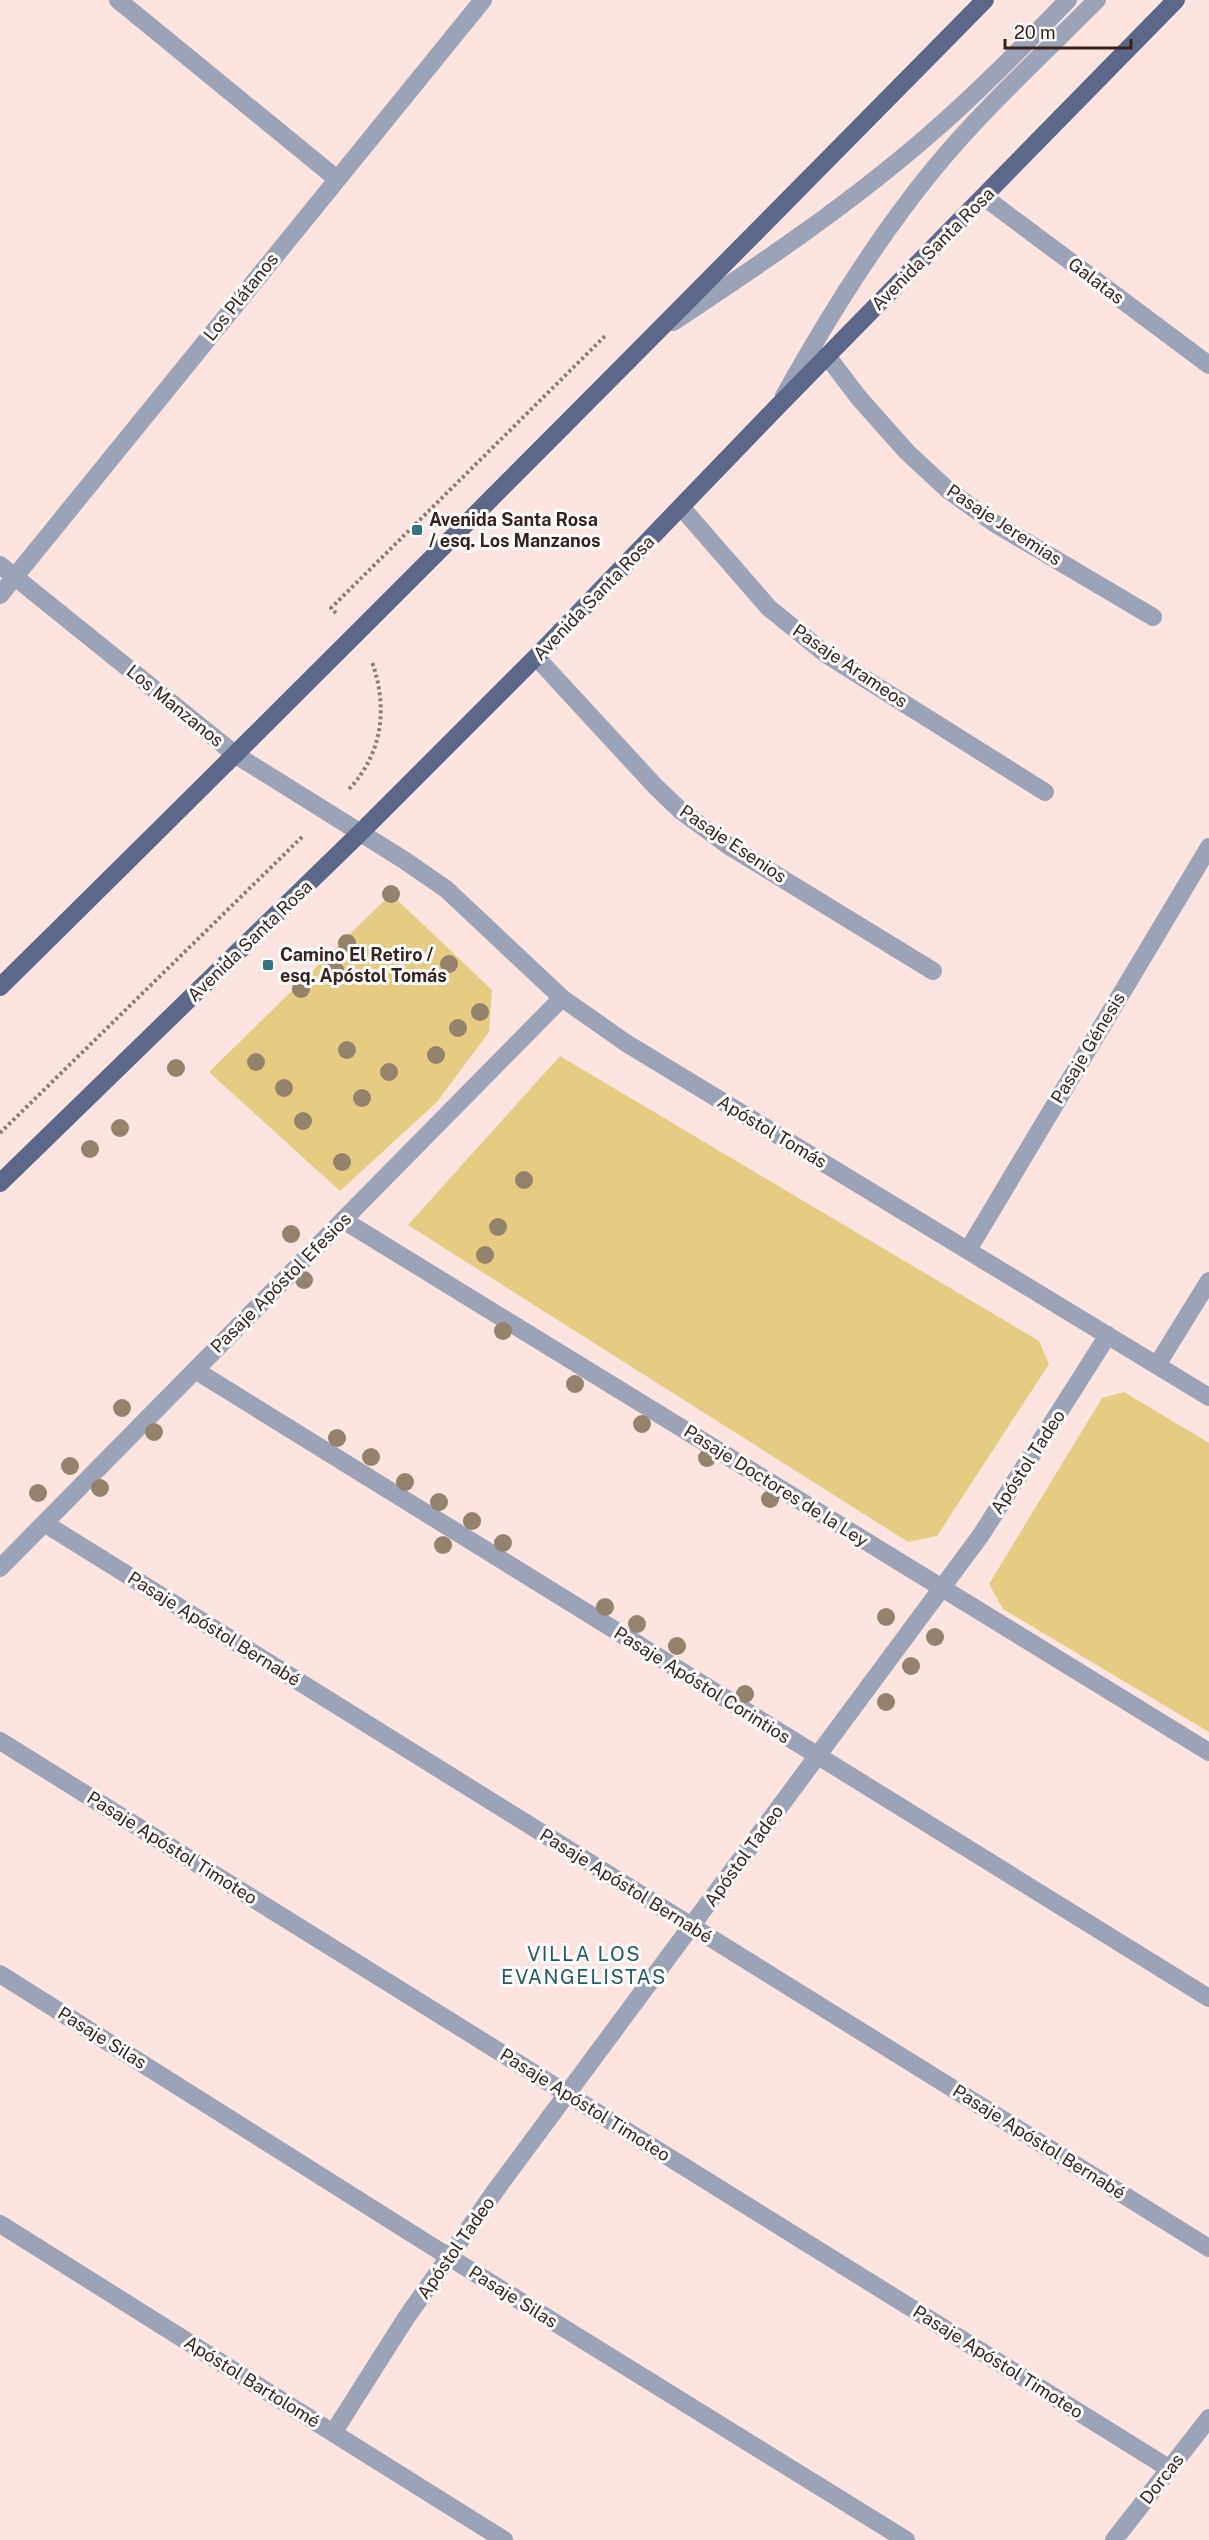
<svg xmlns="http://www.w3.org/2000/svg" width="1209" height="2540" viewBox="0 0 1209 2540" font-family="'Public Sans',sans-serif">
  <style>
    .green { fill: #e6cc82 }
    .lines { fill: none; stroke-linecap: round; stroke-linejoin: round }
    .path { stroke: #907b76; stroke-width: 4; stroke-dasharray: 3 3; stroke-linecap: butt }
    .minor { stroke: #9ca3b6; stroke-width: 18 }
    .major { stroke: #5c6789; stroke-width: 18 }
    .tree { fill: #93836d }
    .poi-dot { fill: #2e7581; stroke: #fff; stroke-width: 2 }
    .labels { text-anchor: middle; stroke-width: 6; stroke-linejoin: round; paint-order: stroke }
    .street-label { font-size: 18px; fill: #37221e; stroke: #fff }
    .poi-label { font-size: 18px; font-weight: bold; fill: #37221e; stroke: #fff; text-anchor: start }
    .neighbourhood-label { font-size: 20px; letter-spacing: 1.5px; fill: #235b65; stroke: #fff }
  </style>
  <rect width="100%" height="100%" fill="#fce5e0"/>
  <path class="green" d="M391 894 492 990 489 1032 437 1102 340 1191 209 1072Z
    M560 1056 1039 1341 1049 1364 937 1536 908 1542 408 1225Z
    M1124 1392 1209 1443V1732L1003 1609 989 1584 1102 1398Z"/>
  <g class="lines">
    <path class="path" d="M336 613 331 608 606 335
      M349 789C383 753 388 707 372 662
      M0 1133 304 835"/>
    <path class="minor" d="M118 0 337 179
      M984 197 1209 365
      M673 322C762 263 850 204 930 134 979 92 1023 46 1068 0
      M827 356 859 398 907 452 948 490 994 523 1153 617
      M784 396C828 317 875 241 932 171 982 110 1041 56 1097 0
      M682 508 769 608 827 655 1045 792
      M0 565 236 755 404 860 446 889 562 998 626 1043 1209 1397
      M0 595 483 0
      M536 657 655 786 681 811 729 846 933 971
      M343 1220 1209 1752
      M968 1250 1209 847
      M1157 1365 1209 1281
      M195 1370 1209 1998
      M44 1523 1209 2248
      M0 1568 562 998
      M0 1741 1170 2469
      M0 1974 449 2257 906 2540
      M0 2224 504 2540
      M333 2433 406 2318 498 2187 981 1535 1108 1335
      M1114 2540 1209 2418"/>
    <path class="major" d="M0 987C331 661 659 331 985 0
      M0 1183 360 833 536 657 779 405 1176 0"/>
  </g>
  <g class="tree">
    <circle cx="391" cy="894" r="9"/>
    <circle cx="347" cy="943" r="9"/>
    <circle cx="449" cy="964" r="9"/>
    <circle cx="335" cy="970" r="9"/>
    <circle cx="301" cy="989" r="9"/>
    <circle cx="480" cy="1012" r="9"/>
    <circle cx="458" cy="1028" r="9"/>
    <circle cx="347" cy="1050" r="9"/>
    <circle cx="436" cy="1055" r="9"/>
    <circle cx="256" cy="1062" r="9"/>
    <circle cx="176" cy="1068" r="9"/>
    <circle cx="389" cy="1072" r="9"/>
    <circle cx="284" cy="1088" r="9"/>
    <circle cx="362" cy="1098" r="9"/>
    <circle cx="303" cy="1121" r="9"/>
    <circle cx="120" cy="1128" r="9"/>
    <circle cx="90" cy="1149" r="9"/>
    <circle cx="342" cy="1162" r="9"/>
    <circle cx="524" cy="1180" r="9"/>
    <circle cx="498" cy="1227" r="9"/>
    <circle cx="291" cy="1234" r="9"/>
    <circle cx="485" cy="1255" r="9"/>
    <circle cx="304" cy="1280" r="9"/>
    <circle cx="503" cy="1331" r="9"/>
    <circle cx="575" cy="1384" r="9"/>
    <circle cx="122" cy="1408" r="9"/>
    <circle cx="642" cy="1424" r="9"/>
    <circle cx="154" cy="1432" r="9"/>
    <circle cx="337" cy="1438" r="9"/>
    <circle cx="371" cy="1457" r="9"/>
    <circle cx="707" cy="1458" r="9"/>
    <circle cx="70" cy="1466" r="9"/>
    <circle cx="405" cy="1482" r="9"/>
    <circle cx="100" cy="1488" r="9"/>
    <circle cx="38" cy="1493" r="9"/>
    <circle cx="770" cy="1499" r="9"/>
    <circle cx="439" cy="1502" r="9"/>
    <circle cx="472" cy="1521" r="9"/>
    <circle cx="503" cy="1543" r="9"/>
    <circle cx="443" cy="1545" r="9"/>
    <circle cx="605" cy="1607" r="9"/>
    <circle cx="886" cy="1617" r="9"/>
    <circle cx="637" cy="1624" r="9"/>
    <circle cx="935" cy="1637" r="9"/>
    <circle cx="677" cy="1646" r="9"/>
    <circle cx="911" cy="1666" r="9"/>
    <circle cx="745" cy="1694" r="9"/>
    <circle cx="886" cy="1702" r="9"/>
  </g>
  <g class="poi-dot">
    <rect x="411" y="524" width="12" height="12" rx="3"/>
    <rect x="262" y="959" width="12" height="12" rx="3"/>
  </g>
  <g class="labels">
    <g class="street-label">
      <text transform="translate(933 249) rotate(-45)" y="6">Avenida Santa Rosa</text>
      <text transform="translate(1096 281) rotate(37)" y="6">Galatas</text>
      <text transform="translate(241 297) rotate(-51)" y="6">Los Plátanos</text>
      <text transform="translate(1004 525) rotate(33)" y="6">Pasaje Jeremías</text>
      <text transform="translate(594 598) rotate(-46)" y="6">Avenida Santa Rosa</text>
      <text transform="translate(850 666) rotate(34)" y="6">Pasaje Arameos</text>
      <text transform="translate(175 706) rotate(39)" y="6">Los Manzanos</text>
      <text transform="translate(733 844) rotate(34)" y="6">Pasaje Esenios</text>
      <text transform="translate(250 941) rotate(-44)" y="6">Avenida Santa Rosa</text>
      <text transform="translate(1088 1048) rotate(-59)" y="6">Pasaje Génesis</text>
      <text transform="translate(772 1132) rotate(31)" y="6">Apóstol Tomás</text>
      <text transform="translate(281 1283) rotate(-45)" y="6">Pasaje Apóstol Efesios</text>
      <text transform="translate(1028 1462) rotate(-57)" y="6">Apóstol Tadeo</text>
      <text transform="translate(776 1486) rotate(32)" y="6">Pasaje Doctores de la Ley</text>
      <text transform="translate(214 1629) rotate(32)" y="6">Pasaje Apóstol Bernabé</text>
      <text transform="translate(702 1685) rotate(32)" y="6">Pasaje Apóstol Corintios</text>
      <text transform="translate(172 1848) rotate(32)" y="6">Pasaje Apóstol Timoteo</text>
      <text transform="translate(744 1856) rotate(-54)" y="6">Apóstol Tadeo</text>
      <text transform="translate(626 1886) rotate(32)" y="6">Pasaje Apóstol Bernabé</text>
      <text transform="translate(102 2038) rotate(32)" y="6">Pasaje Silas</text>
      <text transform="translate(585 2105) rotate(32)" y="6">Pasaje Apóstol Timoteo</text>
      <text transform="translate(1039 2142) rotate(32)" y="6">Pasaje Apóstol Bernabé</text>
      <text transform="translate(456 2248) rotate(-55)" y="6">Apóstol Tadeo</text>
      <text transform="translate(513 2297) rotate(32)" y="6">Pasaje Silas</text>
      <text transform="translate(998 2362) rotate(32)" y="6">Pasaje Apóstol Timoteo</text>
      <text transform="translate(252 2382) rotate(32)" y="6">Apóstol Bartolomé</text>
      <text transform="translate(1162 2479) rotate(-52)" y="6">Dorcas</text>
    </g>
    <g class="poi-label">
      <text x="429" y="526">Avenida Santa Rosa<tspan x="429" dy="21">/ esq. Los Manzanos</tspan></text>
      <text x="280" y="961">Camino El Retiro /<tspan x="280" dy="21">esq. Apóstol Tomás</tspan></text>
    </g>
    <g class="neighbourhood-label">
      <text x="584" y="1961">VILLA LOS<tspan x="584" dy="23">EVANGELISTAS</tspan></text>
    </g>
  </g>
  <path d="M1005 39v9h126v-9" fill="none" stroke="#37221e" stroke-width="3"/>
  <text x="1014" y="39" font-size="18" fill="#37221e" stroke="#ffffff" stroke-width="4.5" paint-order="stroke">20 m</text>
</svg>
